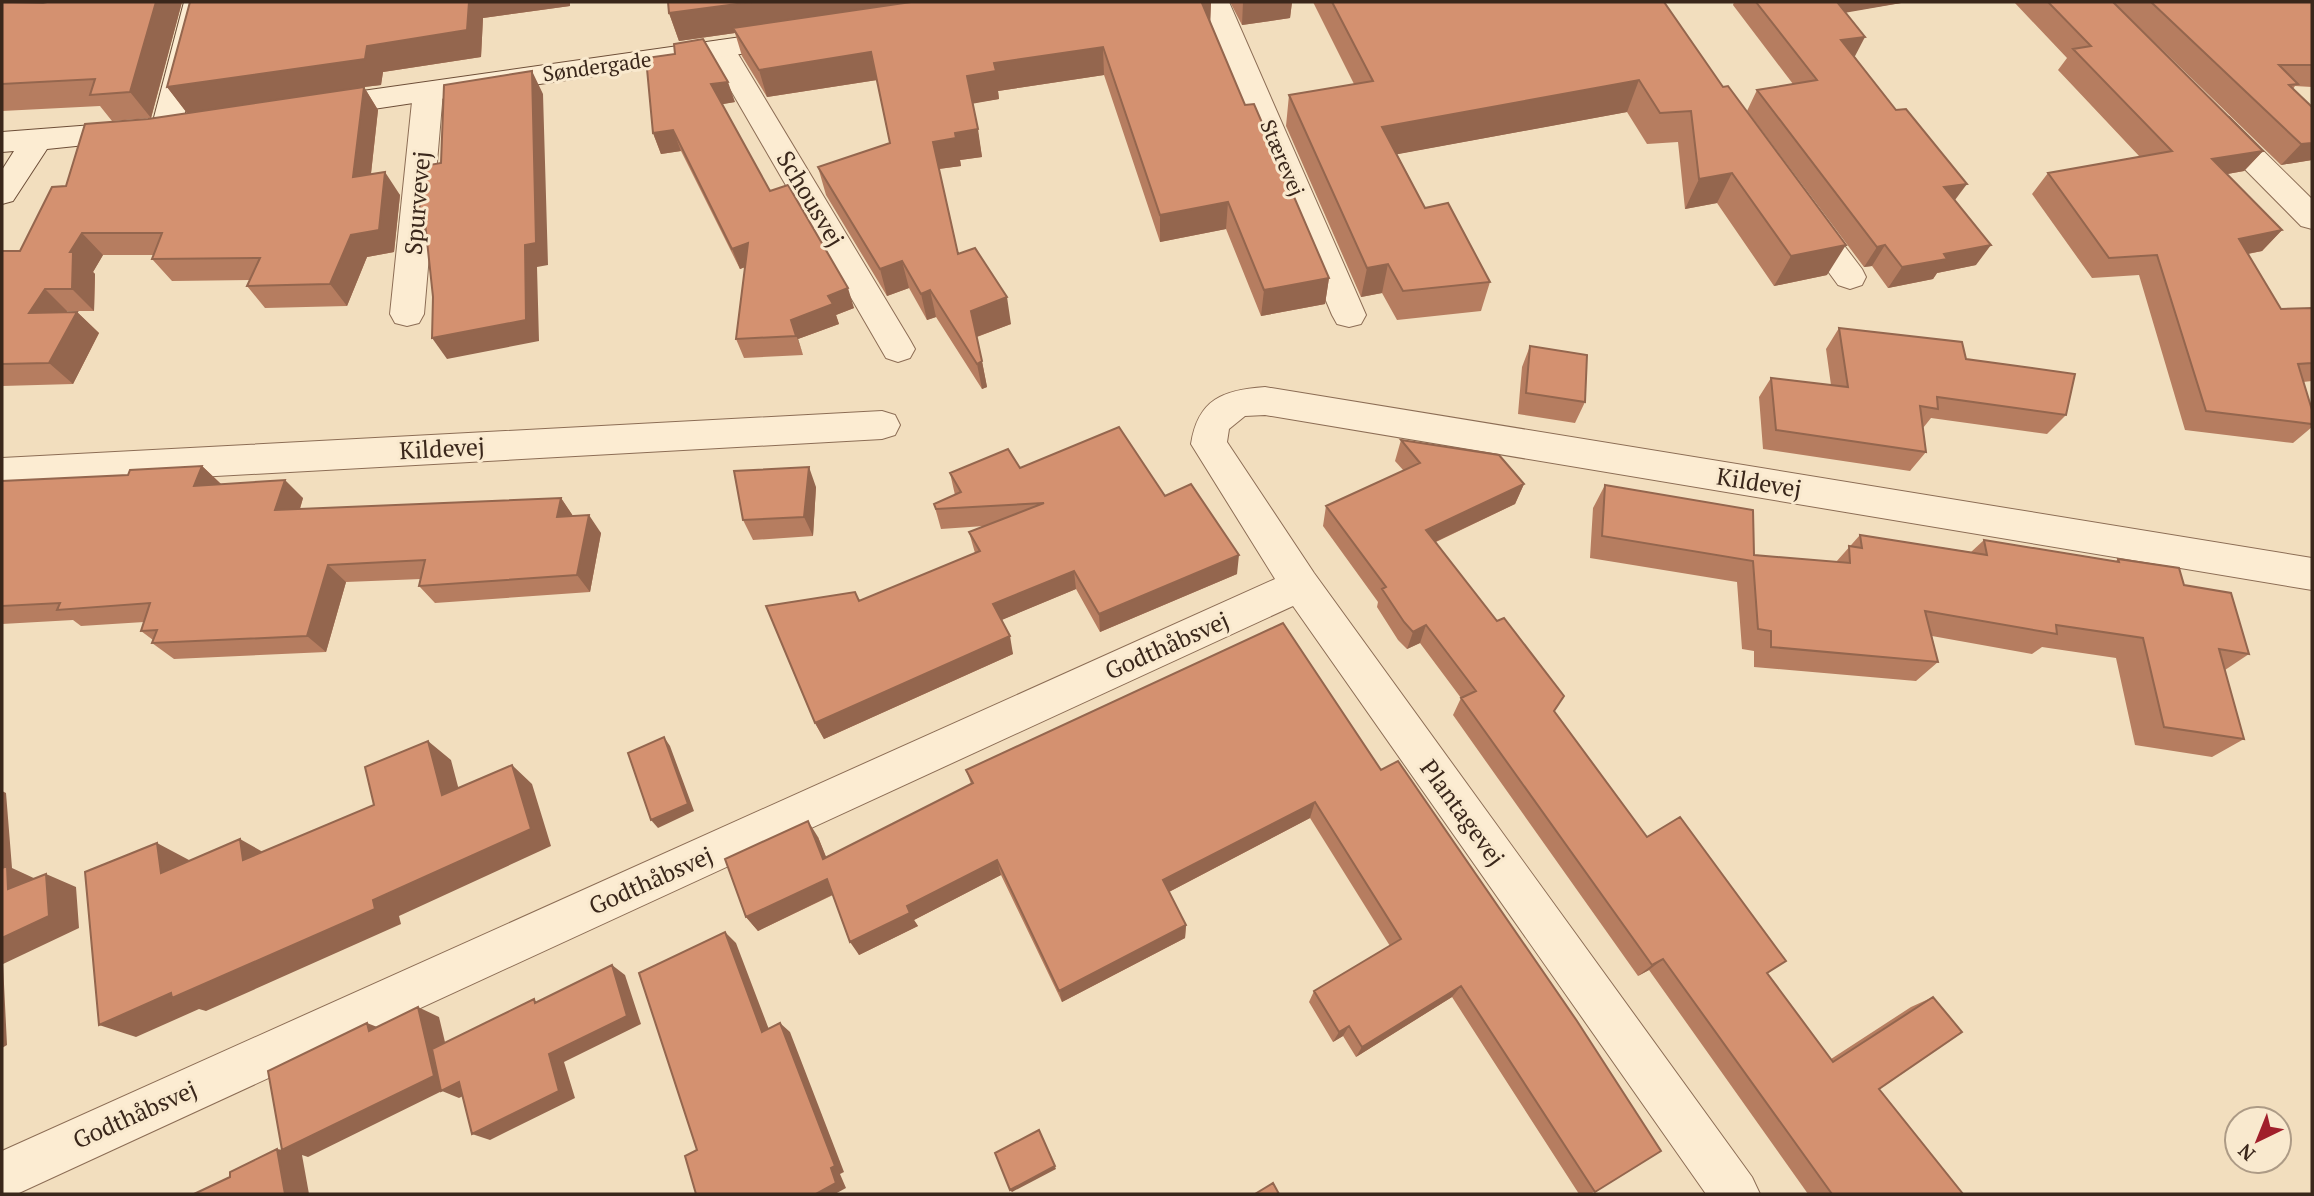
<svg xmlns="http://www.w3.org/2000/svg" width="2314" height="1196" viewBox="0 0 2314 1196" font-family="'PT Serif',serif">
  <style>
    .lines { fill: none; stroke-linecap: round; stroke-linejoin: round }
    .street-casing { stroke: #8c6d55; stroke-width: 2 }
    .secondary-casing { stroke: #6d4e38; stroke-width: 2 }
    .street { fill: #fcecd2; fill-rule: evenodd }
    .secondary { fill: #fcecd2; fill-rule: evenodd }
    .wall { fill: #b67d60 }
    .shaded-wall { fill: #94664e }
    .building { fill: #d49170; stroke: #94664e; stroke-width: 2 }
    .labels { text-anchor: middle; stroke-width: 6; stroke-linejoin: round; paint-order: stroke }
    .far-street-label { font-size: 21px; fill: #3a271b; stroke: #f9e9ce }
    .street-label { font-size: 24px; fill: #3a271b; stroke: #f9e9ce }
  </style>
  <rect width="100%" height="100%" fill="#f2debe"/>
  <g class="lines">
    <defs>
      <path id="street" d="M1201 2H1229L1366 315 1361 324 1349 327 1337 324 1332 315Z
        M721 40 731 43 735 49 910 340 915 349 910 358 898 362 886 358 707 49 711 43Z
        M428 82 438 85 443 92 424 314 419 323 407 326 395 323 390 314 413 92 418 85Z
        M2218 114 2229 117 2312 199V229L2301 226 2207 131 2203 124 2207 117Z
        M1806 207 1817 210 1862 269 1866 277 1862 285 1850 289 1838 285 1795 226 1790 218 1795 210Z
        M1265 387 2312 558V590L1265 415 1245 416 1229 429 1227 442 1314 573 1752 1177 1760 1194H1706L1293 606 19 1193 2 1194V1151L1275 579 1191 444C1198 399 1223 390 1265 387Z
        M882 411 895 415 900 425 895 435 882 439 2 488V458Z"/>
      <path id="secondary" d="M184 2H212L181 129 177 136 166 139 155 136 151 129Z
        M791 30 801 33 805 39 801 45 320 117 310 114 305 107 310 100 320 97Z
        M132 122 143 125 147 132 143 139 47 149 13 201 2 204V170L14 151 2 152V132Z"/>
    </defs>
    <use href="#street" class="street-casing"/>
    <use href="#secondary" class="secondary-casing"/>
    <use href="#street" class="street"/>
    <use href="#secondary" class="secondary"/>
  </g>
  <path class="wall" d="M2 2 43 3 182 2 151 118 112 121 100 106 2 111Z
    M190 2H570V6L483 18 481 57 383 72 381 85 364 87 378 110 371 174 400 195 394 252 367 257 347 306 265 308 247 286 250 280 172 281 152 259 154 255H103L93 272 95 274 94 311H67V312H77L99 333 73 384 2 386V251H20L66 186 148 119 187 113 167 87Z
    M1211 2 1210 21 1245 105 1329 278 1325 304 1261 316 1226 229 1160 242 1104 75 998 91 999 99 973 103 982 157 960 160 961 166 939 169 958 254 1011 324 977 337 987 387 982 389 936 317 927 320 909 288 887 296 826 195 818 167 890 143 877 80 767 97 742 56 735 33 679 41 669 13Z
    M1230 2H1292L1290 18 1242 25Z
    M1313 2H1664L1827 275 1774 286 1717 203 1685 209 1678 142 1647 144 1627 112 1397 154 1425 208 1490 282 1481 311 1397 320 1382 293 1361 297 1286 126 1289 95 1354 84Z
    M1734 2H1907L1845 12 1855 57 1955 201 1976 265 1937 273 1933 279 1888 288 1872 266 1864 267 1747 111 1757 90 1793 84 1733 5Z
    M2014 2H2113L2263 151 2244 171 2227 174 2282 230 2262 251 2248 254 2281 309 2312 308V381L2303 382 2312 410V427L2293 443 2185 430 2139 275 2092 278 2032 194 2048 173 2140 157 2058 70 2067 58Z
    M2113 2H2312V87L2295 86 2293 89 2312 160 2281 165Z
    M646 58 735 102 722 104 770 191 854 308 836 315 839 324 798 339 803 355 744 358 736 339 745 267 740 269 681 151 661 154 653 133Z
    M1839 328 1966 359 2066 415 2047 434 1931 418 1923 428 1926 452 1910 471 1763 449 1759 397 1771 378 1831 385 1826 349Z
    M1530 346 1585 402 1575 423 1518 414 1522 367Z
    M1401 440 1524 484 1515 504 1436 542 1554 711 1647 837 1767 973 1831 1059 1911 1007 1933 997 1879 1089 1963 1194H1808L1649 970 1638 976 1453 715 1461 698 1420 643 1407 649 1398 640 1377 607 1378 602 1323 526 1326 506 1404 471 1395 461Z
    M202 466 221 484 303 498 300 509 561 498 573 516 601 533 590 592 435 603 419 586 421 579 346 582 326 652 174 659 152 643 153 640 141 631 144 622 81 626 73 620 2 624V481L128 475Z
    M1020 468 1165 496 1237 574 1100 632 1076 589 1001 620 1013 654 824 739 815 723 859 601 975 553 969 532 984 526 941 529 934 504 955 495 950 473Z
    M1605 485 1754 555 1836 562 1860 535 1971 552 1984 540 2116 561 2118 559 2184 585 2249 654 2225 670 2244 739 2212 757 2135 745 2116 658 2042 647 2032 654 1932 636 1938 662 1916 681 1754 667V651L1742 649 1737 582 1590 558 1593 508Z
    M816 487 813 536 753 540 743 520Z
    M1283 623 1595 1192 1589 1194H1579L1452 997 1356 1057 1343 1036 1333 1042 1309 1002 1314 991 1390 946 1310 818 1169 892 1186 925 1185 938 1062 1002 1001 875 914 920 918 926 859 955 833 895 758 931 746 917 818 837 826 857 971 784 966 770Z"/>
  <path class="shaded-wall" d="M156 2H182L151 118 130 92Z
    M469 2H570V6L483 18 481 57 383 72 381 85 364 87 378 110 368 200 353 177 187 113 167 87 367 46Z
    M752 2H953L733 28 735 33 679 41 669 13Z
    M1211 2 1210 30 1202 3Z
    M1243 2H1292L1290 18 1242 25Z
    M1828 2H1907L1821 17Z
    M1865 37 1854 58 1841 40Z
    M1103 47 1104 75 998 91 999 99 971 104 967 76 994 63Z
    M871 52 877 80 767 97 759 70Z
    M532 71 543 94 548 265 537 267 539 341 447 359 432 338 525 245Z
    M1639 80 1627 112 1377 158 1382 127Z
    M728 82 735 102 718 105 711 84Z
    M978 129 982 157 960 160 961 166 938 169 933 142 955 133Z
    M673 130 681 151 661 154 653 133Z
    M2312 143V160L2281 165 2301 144Z
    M2263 151 2244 171 2194 180 2212 159Z
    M385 172 400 195 394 252 367 257 347 306 330 284 351 235Z
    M1732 173 1717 203 1685 209 1699 179Z
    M1967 184 1952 204 1944 187Z
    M1228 202 1226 229 1160 242V215Z
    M425 222 432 246 418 224Z
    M2282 230 2262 251 2220 259 2239 239Z
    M82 233 103 255 93 272 95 274 94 311 72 289 70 252Z
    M748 243 756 263 740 269 732 249Z
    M1846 245 1827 275 1774 286 1791 256Z
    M1885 245 1872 266 1864 267 1877 247Z
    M1991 245 1976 265 1937 273 1933 279 1888 288 1902 267 1944 254Z
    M902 261 909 288 887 296 880 269Z
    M1388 264 1382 293 1361 297 1367 268Z
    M1329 278 1325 304 1261 316 1264 290Z
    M848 288 854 308 836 315 839 324 798 339 803 355 791 320 828 296Z
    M45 289 67 311 52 334 29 313Z
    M930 290 936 317 927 320 921 294Z
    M1007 297 1011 324 976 337 971 311Z
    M77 312 99 333 73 384 49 363Z
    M982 361 987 387 982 389 977 364Z
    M202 466 221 484 194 486Z
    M809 467 816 487 813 536 804 517Z
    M285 480 303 498 294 528 275 510Z
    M1524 484 1515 504 1420 549 1426 530Z
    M561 498 573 516 557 517Z
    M589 515 601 533 590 592 577 575Z
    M1239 555 1237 574 1100 632 1099 614Z
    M328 565 346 582 326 652 307 636Z
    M1074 571 1076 589 997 622 993 604Z
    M1426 625 1420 643 1407 649 1413 632Z
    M1010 636 1013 654 824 739 815 723Z
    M664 737 670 746 694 811 658 828 651 820Z
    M428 741 451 760 465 813 442 795Z
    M512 765 532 784 551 846 399 916 401 924 206 1011 199 1009 136 1037 99 1025 373 900Z
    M2 791 6 793 12 868 38 880 8 889 2 885Z
    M1315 802 1310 818 1163 895V880Z
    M808 821 818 837 833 874 823 859Z
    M240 839 270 856 243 860Z
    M157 843 189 860 193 889 161 873Z
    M997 860 1001 875 914 920 918 926 859 955 850 942 907 906Z
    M46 874 76 887 79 928 3 964 7 1045 2 1048V938Z
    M827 879 836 893 758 931 746 917Z
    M1186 925 1185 938 1062 1002 1059 991Z
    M725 932 736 943 773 1040 762 1032Z
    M1663 959 1649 970 1638 976 1652 965Z
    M612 965 625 975 641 1024 564 1062 575 1098 490 1140 472 1134 549 1054Z
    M1461 986 1452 997 1356 1057 1362 1047Z
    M418 1007 439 1017 455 1084 459 1082 477 1089 459 1098 442 1091 308 1157 302 1155 309 1194H285L277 1149 283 1150Z
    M367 1023 390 1032 369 1031Z
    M780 1023 790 1032 844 1172 840 1174 846 1188 835 1194H816Z
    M1349 1026 1343 1036 1333 1042 1339 1032Z
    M1039 1130 1056 1169 1012 1192 1010 1190Z"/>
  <path class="building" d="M2 2 43 3 47 2H156L130 92 90 95 95 79 2 84Z
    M190 2H469L467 30 367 46 365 59 167 87Z
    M668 2H752L669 13Z
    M911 2H1211L1202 3 1245 105 1254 104 1329 278 1264 290 1228 202 1160 215 1103 47 994 63 996 71 967 76 978 129 955 133 956 138 933 142 958 254 975 248 1007 297 971 311 982 361 977 364 930 290 921 294 902 261 880 269 818 167 890 143 871 52 759 70 733 28Z
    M1332 2H1664L1723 87 1728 86 1846 245 1791 256 1732 173 1699 179 1691 111 1660 113 1639 80 1382 127 1425 208 1448 203 1490 282 1403 291 1388 264 1367 268 1289 95 1373 81Z
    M1756 2H1837L1865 37 1841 40 1896 110 1906 109 1967 184 1944 187 1991 245 1944 254 1947 259 1902 267 1885 245 1877 247 1757 90 1817 80Z
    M2048 2H2113L2263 151 2212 159 2282 230 2239 239 2281 309 2312 308V363L2298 364 2312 410V424L2206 411 2157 255 2109 258 2048 173 2172 151 2073 49 2091 46Z
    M2151 2H2312V65H2279L2298 84 2289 85 2312 107V143L2301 144Z
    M703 39 728 82 711 84 770 191 788 185 848 288 828 296 833 304 791 320 796 336 736 339 748 243 732 249 673 130 653 133 646 58 675 54 674 44Z
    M532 71 536 243 525 245 526 320 432 338 433 297 425 222 418 224 424 166 441 163 444 85Z
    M364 87 353 177 385 172 379 230 351 235 330 284 247 286 260 258 152 259 162 233H82L70 252H73L72 289H45L29 313 77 312 49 363 2 364V251H20L52 187 66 186 85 124 148 119Z
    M1839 328 1962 342 1966 359 2075 374 2066 415 1937 397 1938 409 1920 406 1926 452 1776 430 1771 378 1848 387Z
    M1530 346 1587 355 1585 402 1526 393Z
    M1119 427 1165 496 1191 484 1239 555 1099 614 1074 571 993 604 1010 636 815 723 766 606 855 592 859 601 980 551 969 532 1044 503 936 509 934 504 961 492 950 473 1008 449 1020 468Z
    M1401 440 1499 455 1524 484 1426 530 1497 621 1504 618 1564 696 1554 711 1647 837 1680 817 1786 961 1767 973 1833 1062 1933 997 1962 1032 1879 1089 1963 1194H1832L1663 959 1652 965 1461 698 1476 691 1426 625 1413 632 1404 622 1382 589 1386 587 1326 506 1420 463Z
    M202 466 194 486 285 480 275 510 561 498 557 517 589 515 577 575 419 586 425 560 328 565 307 636 152 643 157 630 141 631 150 603 57 610 60 603 2 606V481L128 475 130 470Z
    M809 467 804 517 743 520 734 471Z
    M1605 485 1753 510 1754 555 1850 563 1849 546 1862 548 1860 535 1987 555 1984 540 2119 562 2118 559 2179 568 2184 585 2231 593 2249 654 2219 649 2244 739 2164 727 2143 638 2056 625 2057 634 1925 611 1938 662 1771 647V631L1758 629 1753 561 1602 536Z
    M1283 623 1381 770 1398 761 1577 1021 1661 1151 1595 1192 1461 986 1362 1047 1349 1026 1339 1032 1314 991 1401 939 1315 802 1163 880 1186 925 1059 991 997 860 907 906 910 913 850 942 827 879 746 917 725 859 808 821 823 859 973 783 966 770Z
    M664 737 688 804 651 820 628 753Z
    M428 741 442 795 512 765 531 829 373 900 375 909 172 998 171 993 99 1025 85 872 157 843 161 873 240 839 243 860 374 805 365 767Z
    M7 866 8 889 46 874 49 916 2 938V868Z
    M725 932 762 1032 780 1023 835 1166 831 1168 836 1183 816 1194H696L685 1156 697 1150 639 973Z
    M612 965 627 1016 549 1054 559 1091 472 1134 459 1082 441 1091 432 1049 534 999 535 1003Z
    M418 1007 434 1076 282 1150 268 1071 367 1023 369 1031Z
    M1039 1130 1055 1166 1010 1190 995 1153Z
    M277 1149 285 1194H194L230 1177V1172Z
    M1273 1183 1279 1194H1255Z"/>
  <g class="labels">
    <g class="far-street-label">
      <text transform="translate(597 67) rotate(-8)" y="7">Søndergade</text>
      <text transform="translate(1282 158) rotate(67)" y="7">Stærevej</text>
    </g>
    <g class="street-label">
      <text transform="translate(810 199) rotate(59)" y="8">Schousvej</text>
      <text transform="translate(418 203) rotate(-85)" y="8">Spurvevej</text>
      <text transform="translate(442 449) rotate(-3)" y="8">Kildevej</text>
      <text transform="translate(1759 483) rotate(9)" y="8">Kildevej</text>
      <text transform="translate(1167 646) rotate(-24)" y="8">Godthåbsvej</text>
      <text transform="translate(1462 813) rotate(54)" y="8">Plantagevej</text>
      <text transform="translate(651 881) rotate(-24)" y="8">Godthåbsvej</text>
      <text transform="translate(135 1115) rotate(-24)" y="8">Godthåbsvej</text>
    </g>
  </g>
  <rect width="2314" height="1196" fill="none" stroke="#3a271b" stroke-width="7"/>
  <g transform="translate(2258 1140) rotate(223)"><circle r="33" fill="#f9e9ce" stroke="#ad9b86" stroke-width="2"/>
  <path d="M0-5L12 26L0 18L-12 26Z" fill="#a01f2b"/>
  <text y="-10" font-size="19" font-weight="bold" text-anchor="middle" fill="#3a271b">N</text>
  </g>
</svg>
